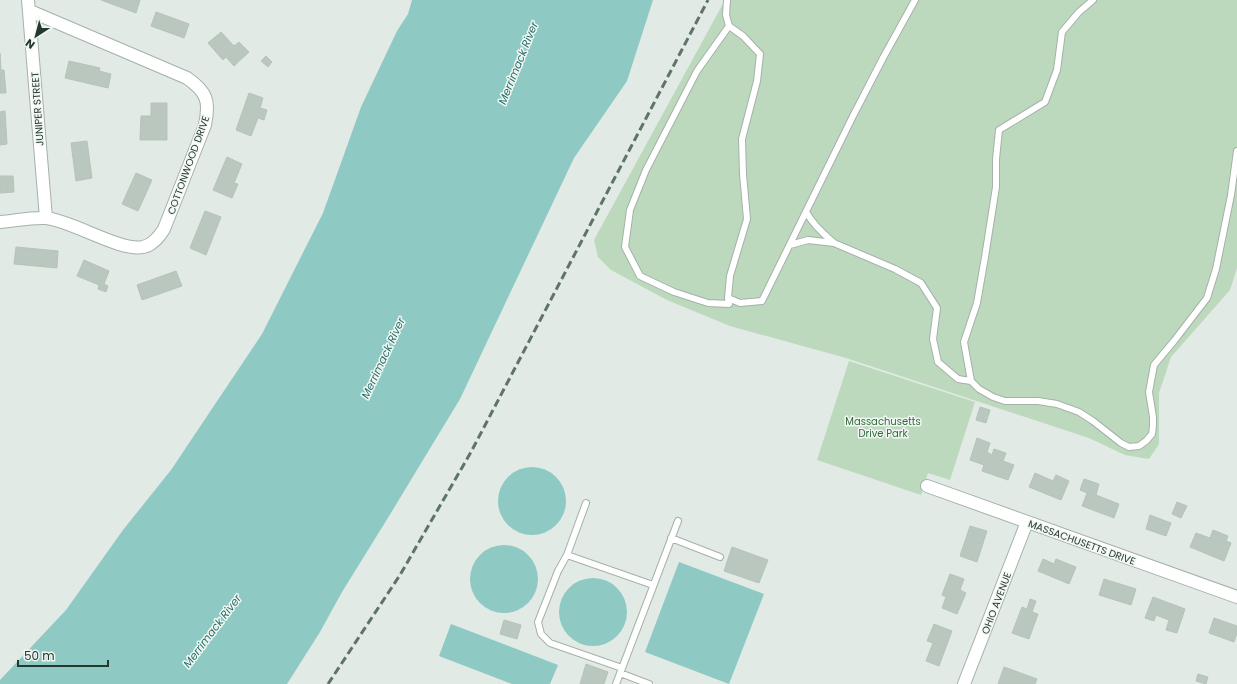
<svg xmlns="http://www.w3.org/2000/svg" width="1237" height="684" viewBox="0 0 1237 684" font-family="Poppins,sans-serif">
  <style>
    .green { fill: #bdd9bd }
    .water { fill: #8fc9c4 }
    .building { fill: #bac7bf; stroke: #b5c3ba }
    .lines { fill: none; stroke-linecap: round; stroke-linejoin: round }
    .service-casing { stroke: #a5b1aa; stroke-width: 8 }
    .minor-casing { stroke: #a5b1aa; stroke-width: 14 }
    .service { stroke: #fff; stroke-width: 6 }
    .minor { stroke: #fff; stroke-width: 12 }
    .rail { stroke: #5e7469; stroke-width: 3; stroke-dasharray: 8 4; stroke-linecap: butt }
    .labels { text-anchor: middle; stroke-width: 3; stroke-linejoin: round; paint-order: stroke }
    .street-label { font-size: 10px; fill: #24392e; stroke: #f1f7f3 }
    .park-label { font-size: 10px; fill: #326b3b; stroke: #f1f7f3 }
    .water-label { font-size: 11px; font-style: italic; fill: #256e68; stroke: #f1f7f3 }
  </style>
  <rect width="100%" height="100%" fill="#e1eae4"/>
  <path class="green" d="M725 0H1237V268L1230 290 1171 357 1159 393V444L1149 459 1125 455 1089 438 846 358 730 326 667 300 611 270 598 257 594 240Z
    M849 361 975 402 950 480 928 473 921 495 817 460Z"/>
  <path class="water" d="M412 0H653L627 81 574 158 460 399 386 521 342 592 320 632 287 684H0V680L66 610 123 530 171 470 262 334 323 213 361 107 397 31 408 14Z
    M498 501a34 34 0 1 1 68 0a34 34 0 1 1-68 0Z
    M470 579a34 34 0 1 1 68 0a34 34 0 1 1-68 0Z
    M679 562 764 594 729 684 645 652Z
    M559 612a34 34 0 1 1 68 0a34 34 0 1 1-68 0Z
    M451 624 558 665 550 684H512L439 656Z"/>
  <path class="building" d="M101 0H140L136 13Z
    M156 12 189 24 184 38 151 26Z
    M221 32 234 46 239 42 249 52 234 66 226 57 223 60 208 43Z
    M0 53 1 70H4L6 93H0Z
    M266 56 272 62 268 67 261 61Z
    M69 61 100 68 99 71 111 74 108 88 65 78Z
    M249 93 263 98 260 108 267 110 264 120 258 118 251 136 236 130Z
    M151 103H167V140H140L141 116H151Z
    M5 111 7 144 0 145V112Z
    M87 141 92 178 76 181 71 143Z
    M227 157 242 164 234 183 238 184 232 198 213 190Z
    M136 173 152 180 138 211 122 204Z
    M0 176H13L14 192 0 193Z
    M205 211 221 217 206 255 190 248Z
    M16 247 58 251 57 268 14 264Z
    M84 260 109 271 104 284 108 286 106 292 98 289 99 285 77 276Z
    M176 271 182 286 142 300 137 285Z
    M980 407 990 410 986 423 976 420Z
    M977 438 990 443 987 452 992 455 994 449 1006 453 1003 461 1014 465 1008 480 982 471 984 465 970 460Z
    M1035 473 1053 481 1056 475 1069 481 1061 500 1029 487Z
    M1084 479 1099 484 1096 495 1119 504 1114 518 1082 506 1087 493 1080 490Z
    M1177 502 1187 506 1181 518 1172 514Z
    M1150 515 1171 523 1166 536 1146 529Z
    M970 526 987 531 977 562 960 556Z
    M1213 530 1228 536 1226 541 1231 543 1224 561 1190 547 1196 533 1210 538Z
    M732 547 768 560 759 583 724 571Z
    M1043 559 1054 564 1056 559 1076 567 1069 584 1038 571Z
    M950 574 964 579 960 590 966 593 957 614 942 608 946 597 942 595Z
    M1104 579 1136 589 1131 605 1099 595Z
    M1153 597 1185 609 1177 633 1166 630 1169 620 1156 615 1154 621 1145 618Z
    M1030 599 1036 601 1032 612 1038 614 1029 639 1012 633 1022 607 1027 609Z
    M1214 618 1237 626V633L1234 642 1209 633Z
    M504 620 521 625 517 639 500 634Z
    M934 624 952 631 939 666 926 661 933 643 927 641Z
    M586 664 608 672 604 684H580Z
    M1004 667 1037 679 1035 684H998Z
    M1198 674 1208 677 1206 684 1196 681Z"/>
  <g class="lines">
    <defs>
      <path id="service" d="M727 0 726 15 729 26
        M1093 0 1079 12 1062 32 1057 70 1045 102 999 130 996 159V187L985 257 977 303 964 342 971 381 979 389 993 397 1005 401H1038L1057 404 1079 412 1093 421 1121 443 1129 447 1139 446 1146 441 1152 434 1153 426V417L1149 392 1154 365 1174 341 1207 298 1216 269 1231 195 1237 151
        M806 212C813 224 822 233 833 242
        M790 245 808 240 834 243 895 269 921 283 937 308 933 339 938 362 958 379 971 381
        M728 298 729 304 708 303 674 292 640 276 625 247 630 210 646 170 697 71 729 26 743 36 760 54 757 81 742 139 743 174 747 219 730 276 728 298 740 303 762 301 853 116 883 58 915 0
        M671 538 720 557
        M567 555 586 503
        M622 668 550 643 541 634 538 622 558 571 567 555 653 585
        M620 673 649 684
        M616 684 678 521"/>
      <path id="minor" d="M28 0 46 218
        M0 222C14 221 32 217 46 218 73 221 121 252 143 247 153 245 159 237 164 229L205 125C210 101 207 92 187 78L30 11
        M927 486 1237 597
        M964 684 1027 522"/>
    </defs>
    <use href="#service" class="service-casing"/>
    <use href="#minor" class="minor-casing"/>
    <use href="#service" class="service"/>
    <use href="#minor" class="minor"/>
    <path class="rail" d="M328 684 400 575 471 452 708 0"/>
  </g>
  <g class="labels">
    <g class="street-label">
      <text transform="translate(37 109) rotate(-94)" y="4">JUNIPER STREET</text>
      <text transform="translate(188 165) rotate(-70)" y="4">COTTONWOOD DRIVE</text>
      <text transform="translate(1082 542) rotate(20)" y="4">MASSACHUSETTS DRIVE</text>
      <text transform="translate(996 603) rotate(-69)" y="4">OHIO AVENUE</text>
    </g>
    <g class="park-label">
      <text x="883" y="425">Massachusetts<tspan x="883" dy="12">Drive Park</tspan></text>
    </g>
    <g class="water-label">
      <text transform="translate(518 63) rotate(-68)" y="4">Merrimack River</text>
      <text transform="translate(383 358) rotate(-65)" y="4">Merrimack River</text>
      <text transform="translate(212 631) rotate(-53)" y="4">Merrimack River</text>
    </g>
  </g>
  <g transform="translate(36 36) rotate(216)" stroke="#f1f7f3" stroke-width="3" paint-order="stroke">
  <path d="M0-3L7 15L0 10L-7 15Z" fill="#24392e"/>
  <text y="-6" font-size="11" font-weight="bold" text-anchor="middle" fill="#24392e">N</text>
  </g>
  <path d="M18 660v6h90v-6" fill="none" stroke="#24392e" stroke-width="2"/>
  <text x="24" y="660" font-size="12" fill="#24392e" stroke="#f1f7f3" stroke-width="3" paint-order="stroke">50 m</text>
</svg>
